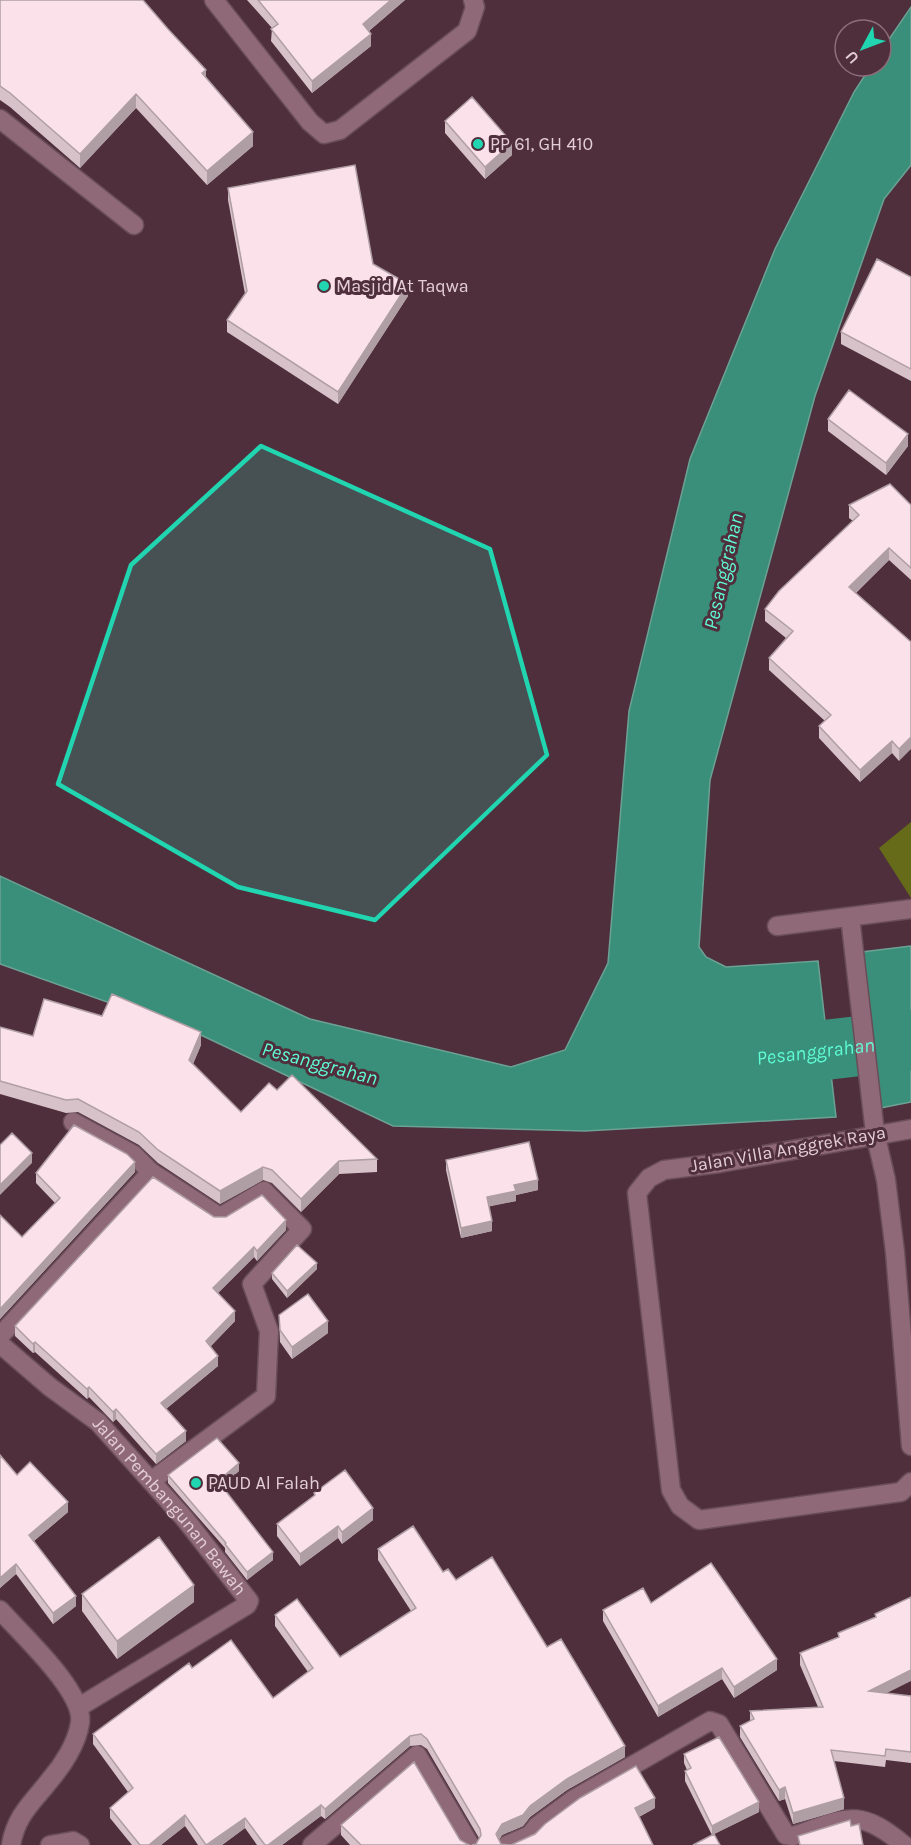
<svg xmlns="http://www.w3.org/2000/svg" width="911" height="1845" viewBox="0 0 911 1845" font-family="Karla,sans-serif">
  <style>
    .green { fill: #656b19 }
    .water { fill: #398f79; stroke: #6ca295; stroke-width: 1.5 }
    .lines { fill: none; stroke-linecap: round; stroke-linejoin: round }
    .river { stroke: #398f79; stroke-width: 60 }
    .minor-casing { stroke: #694d59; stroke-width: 21 }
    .minor { stroke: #8f6978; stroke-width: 18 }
    .wall { fill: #d7c2c9 }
    .shaded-wall { fill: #af9ea4 }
    .building { fill: #fae1ea; stroke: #af9ea4; stroke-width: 1.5 }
    .marked { fill: #21d5b0; fill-opacity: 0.2; stroke: #21d5b0; stroke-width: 4.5; stroke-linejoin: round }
    .poi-dot { fill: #21d5b0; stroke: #502f3c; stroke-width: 2 }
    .labels { text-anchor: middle; stroke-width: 6; stroke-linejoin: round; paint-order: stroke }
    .poi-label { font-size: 18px; fill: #e4ced6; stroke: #502f3c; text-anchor: start }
    .street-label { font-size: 18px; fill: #e4ced6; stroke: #502f3c }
    .water-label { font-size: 20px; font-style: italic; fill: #5ffbd5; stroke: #502f3c }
  </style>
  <rect width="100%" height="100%" fill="#502f3c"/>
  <path class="green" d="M911 822V898L879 848Z"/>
  <path class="water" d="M911 7V165L884 199 815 396 710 780 699 947 706 957 726 967 818 961 836 1117 585 1131 393 1126 203 1036 0 964V876L310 1019 511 1067 565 1050 608 963 629 711 690 459 775 249 854 92 871 66H881V51Z
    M911 946V1102L880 1108 862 952Z"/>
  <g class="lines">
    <path class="river" id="s1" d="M747 1059 911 1040"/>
    <defs>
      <g id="minor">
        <path d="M214 0 310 122 324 134 340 130 467 31 475 7 473 0"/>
        <path d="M0 119 134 225"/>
        <path d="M850 917 875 1133 886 1180 895 1252 911 1446"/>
        <path d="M777 926 911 909"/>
        <path d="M911 1129 720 1163 664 1170 649 1178 637 1193 671 1490 680 1506 699 1520 901 1492 911 1482"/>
        <path d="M0 1336 151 1172 134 1155 73 1122"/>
        <path id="s2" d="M0 1344 50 1387 98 1422 185 1519 249 1601 247 1605 79 1707"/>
        <path d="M151 1481 266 1396 269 1331 252 1284 302 1229 264 1191 220 1217 151 1172"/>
        <path d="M0 1610C21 1634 85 1692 80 1723 77 1743 63 1765 50 1780 33 1802 16 1815 11 1845"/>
        <path d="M50 1845 73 1841 80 1845"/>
        <path d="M312 1845 417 1755 470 1845"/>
        <path d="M507 1845 530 1835 537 1826 574 1799 710 1721 719 1724 786 1835 793 1836C846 1818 857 1806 904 1845"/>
      </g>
    </defs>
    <use href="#minor" class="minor-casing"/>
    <use href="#minor" class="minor"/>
  </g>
  <path class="wall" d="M0 0 206 78 253 146 207 185 136 108 80 168 10 107 0 100Z
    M247 0H405L369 31 371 46 312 93 271 41 272 28Z
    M445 121 512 155 485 179 445 133Z
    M228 188 408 296 338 404 227 332V320L245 294 228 200Z
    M911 277V381L841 344V332Z
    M828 419 908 446 886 475 828 431Z
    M849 505H911V580L889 560 856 593 911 642 899 761 892 753 860 782 819 738V726L825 721 769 670V658L786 638 765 621V609L853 521 849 518Z
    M0 1027 33 1036 201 1045 193 1064 241 1112 277 1090 377 1159V1172L339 1174 301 1212 272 1183 263 1180 220 1204 158 1163 139 1145 78 1112 66 1113 0 1094Z
    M446 1160 538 1190 516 1195V1201L489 1206 492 1231 461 1238 446 1170Z
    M135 1172 0 1319V1215L22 1237 55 1203 36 1183V1173Z
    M214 1217 286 1230 257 1261 254 1257 218 1293 235 1321 211 1346 218 1366 166 1409 186 1441 156 1464 116 1419 113 1422 89 1397 87 1399 35 1352 33 1353 15 1336V1326Z
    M317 1269 287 1298 272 1279V1273Z
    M279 1315 328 1333 292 1359 280 1342Z
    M0 1455 17 1475 68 1512 34 1541 76 1606 53 1624 16 1574 0 1588Z
    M239 1471 222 1486 273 1560 247 1580 225 1552V1548L168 1483V1475Z
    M314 1493 373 1520 342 1544 338 1538 300 1566 277 1536V1524L314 1497Z
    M378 1549 443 1572 456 1580 547 1647 625 1757 567 1790 530 1817 523 1826 502 1835 499 1840 501 1844 511 1845 655 1808 639 1817 653 1845H472L476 1844 479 1838 427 1749 421 1745 410 1746 325 1819 321 1816 282 1845H257L245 1828 222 1845H198L185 1826 161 1845H132L110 1818V1808L128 1792 93 1744V1734L192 1668 273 1698 308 1672 275 1626V1615L340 1657 411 1611 378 1560Z
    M82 1594 194 1602 117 1659 82 1611Z
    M911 1597 887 1693 911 1696V1763L886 1760 885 1767 834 1761 844 1809 793 1824 785 1799 779 1801 740 1737V1726L750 1721V1711L818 1707 800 1665V1653L838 1638V1633L875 1617V1614Z
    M651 1603 777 1670 734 1698 722 1679 658 1717 603 1621V1610Z
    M684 1754 759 1812 712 1835 685 1781V1771L687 1770 684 1763Z
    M341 1825 460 1840 469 1845H350L341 1835Z"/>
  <path class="shaded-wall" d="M391 0H405L363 36V24Z
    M371 34V46L312 93V81Z
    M206 70V83L202 73Z
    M136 94V108L80 168V154Z
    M253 132V146L207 185V171Z
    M512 143V155L485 179V167Z
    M408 284V296L338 404V392Z
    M908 434V446L886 475V463Z
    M889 548V560L849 599V587Z
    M911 737V749L899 761V749Z
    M892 741V753L860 782V770Z
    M201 1032V1045L189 1073V1060Z
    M32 1153V1163L0 1195V1185Z
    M339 1161V1174L301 1212V1199Z
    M135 1162V1172L0 1319V1309Z
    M263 1167V1180L220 1204V1191Z
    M538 1180V1190L516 1195V1201L487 1207V1197L514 1185Z
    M286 1220V1230L257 1261V1251Z
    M492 1221V1231L461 1238V1228Z
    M254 1247V1257L213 1298V1288Z
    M317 1263V1269L287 1298V1291Z
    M235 1311V1321L206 1351V1341Z
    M328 1321V1333L292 1359V1347Z
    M35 1342V1352L33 1353V1344Z
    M218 1356V1366L161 1413V1403Z
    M89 1387V1397L87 1399V1389Z
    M116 1409V1419L113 1422V1412Z
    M186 1431V1441L156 1464V1454Z
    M239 1463V1471L218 1489V1481Z
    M68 1502V1512L29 1545V1535Z
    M373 1508V1520L342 1544V1532Z
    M338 1526V1538L300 1566V1554Z
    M273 1552V1560L247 1580V1572Z
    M16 1564V1574L0 1588V1578Z
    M194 1585V1602L117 1659V1641Z
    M76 1596V1606L53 1624V1613Z
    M777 1659V1670L734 1698V1687Z
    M722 1668V1679L658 1717V1706Z
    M911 1670V1681L869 1702V1691Z
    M410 1736V1746L325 1819V1809Z
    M625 1746V1757L567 1790 530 1817 523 1826 502 1835 496 1844V1834L502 1824 530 1806 567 1779Z
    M785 1787V1799L779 1801V1790Z
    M655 1798V1808L635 1819V1808Z
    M844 1798V1809L793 1824V1813Z
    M759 1802V1812L712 1835V1826Z
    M321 1805V1816L282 1845H268Z
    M185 1815V1826L161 1845H149Z
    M245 1818V1828L222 1845H207Z"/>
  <path class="building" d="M0 0H143L168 29 206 70 202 73 253 132 207 171 136 94 80 154 10 93 0 86Z
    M258 0H391L363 24 371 34 312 81 271 29 278 24Z
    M472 97 512 143 485 167 445 121Z
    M355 165 373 264 408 284 338 392 227 320 247 291 228 188Z
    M877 259 911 277V369L841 332Z
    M849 390 908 434 886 463 828 419Z
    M890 484 911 505V568L889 548 849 587 911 642V737L899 749 892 741 860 770 819 726 831 715 769 658 793 631 765 609 779 591 859 515 849 505Z
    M112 994 201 1032 189 1060 241 1112 269 1083 277 1090 292 1075 377 1159 339 1161 301 1199 272 1170 263 1167 220 1191 158 1150 139 1132 78 1099 66 1100 0 1081V1027L33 1036 44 999 102 1016Z
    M74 1125 127 1154 135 1162 0 1309V1215L22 1237 60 1198 36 1173Z
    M12 1133 32 1153 0 1185V1145Z
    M529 1142 538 1180 514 1185 516 1191 487 1197 492 1221 461 1228 446 1160Z
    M153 1177 214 1217H226L262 1195 286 1220 257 1251 254 1247 213 1288 235 1311 206 1341 218 1356 161 1403 186 1431 156 1454 116 1409 113 1412 89 1387 87 1389 35 1342 33 1344 15 1326Z
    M297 1245 317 1263 287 1291 272 1273Z
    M308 1294 328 1321 292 1347 280 1330 279 1315Z
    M217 1438 239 1463 218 1481 273 1552 247 1572 225 1544 226 1543 168 1475Z
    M0 1455 17 1475 30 1462 68 1502 29 1535 76 1596 53 1613 16 1564 0 1578Z
    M345 1470 373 1508 342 1532 338 1526 300 1554 277 1524 315 1495 314 1493Z
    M413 1526 443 1572 448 1569 456 1580 492 1557 547 1647 561 1639 625 1746 567 1779 530 1806 523 1815 502 1824 496 1834 501 1844 511 1845 535 1834 545 1824 580 1798 636 1766 655 1798 635 1808 653 1845H472L476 1844 481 1835 480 1829 427 1739 421 1734 410 1736 325 1809 321 1805 268 1845H265L245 1818 206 1845 185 1815 149 1845H140L110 1808 133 1788 93 1734 189 1663 192 1668 231 1640 273 1698 313 1668 275 1615 297 1599 340 1657 416 1608 378 1549Z
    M159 1537 194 1585 117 1641 82 1594Z
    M711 1563 777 1659 734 1687 722 1668 658 1706 603 1610 643 1588 651 1603Z
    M911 1597V1670L869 1691 911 1696V1752L886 1749 885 1756 831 1750 844 1798 793 1813 785 1787 779 1790 740 1726 754 1719 750 1711 823 1707 800 1653 839 1637 838 1633 876 1617 875 1614Z
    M719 1737 759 1802 712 1826 685 1771 691 1768 684 1754Z
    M414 1762 460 1840 469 1845H361L341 1825Z
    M850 1820 851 1826 859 1824 863 1845H800L798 1836Z
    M714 1834 720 1845H693Z"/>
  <path class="marked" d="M261 446 490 549 547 755 375 920 238 887 58 784 131 565Z"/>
  <g class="poi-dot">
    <circle cx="478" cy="144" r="6"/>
    <circle cx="324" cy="286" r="6"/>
    <circle cx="196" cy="1483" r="6"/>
  </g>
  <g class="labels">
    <g class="poi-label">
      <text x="490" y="150">PP 61, GH 410</text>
      <text x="336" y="292">Masjid At Taqwa</text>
      <text x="208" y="1489">PAUD Al Falah</text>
    </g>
    <g class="street-label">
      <text transform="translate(788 1149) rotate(-10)" y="6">Jalan Villa Anggrek Raya</text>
      <text dy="6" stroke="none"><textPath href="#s2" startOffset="236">Jalan Pembangunan Bawah</textPath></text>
    </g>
    <g class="water-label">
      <text transform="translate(723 571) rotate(-77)" y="7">Pesanggrahan</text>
      <text dy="7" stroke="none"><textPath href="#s1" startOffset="69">Pesanggrahan</textPath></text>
      <text transform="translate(320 1063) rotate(15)" y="7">Pesanggrahan</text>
    </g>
  </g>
  <g transform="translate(863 48) rotate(229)"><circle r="28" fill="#502f3c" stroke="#8b6f7a" stroke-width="1.5"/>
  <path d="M0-4.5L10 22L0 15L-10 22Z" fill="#21d5b0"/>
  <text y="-9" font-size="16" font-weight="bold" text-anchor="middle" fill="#e4ced6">U</text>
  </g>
</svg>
